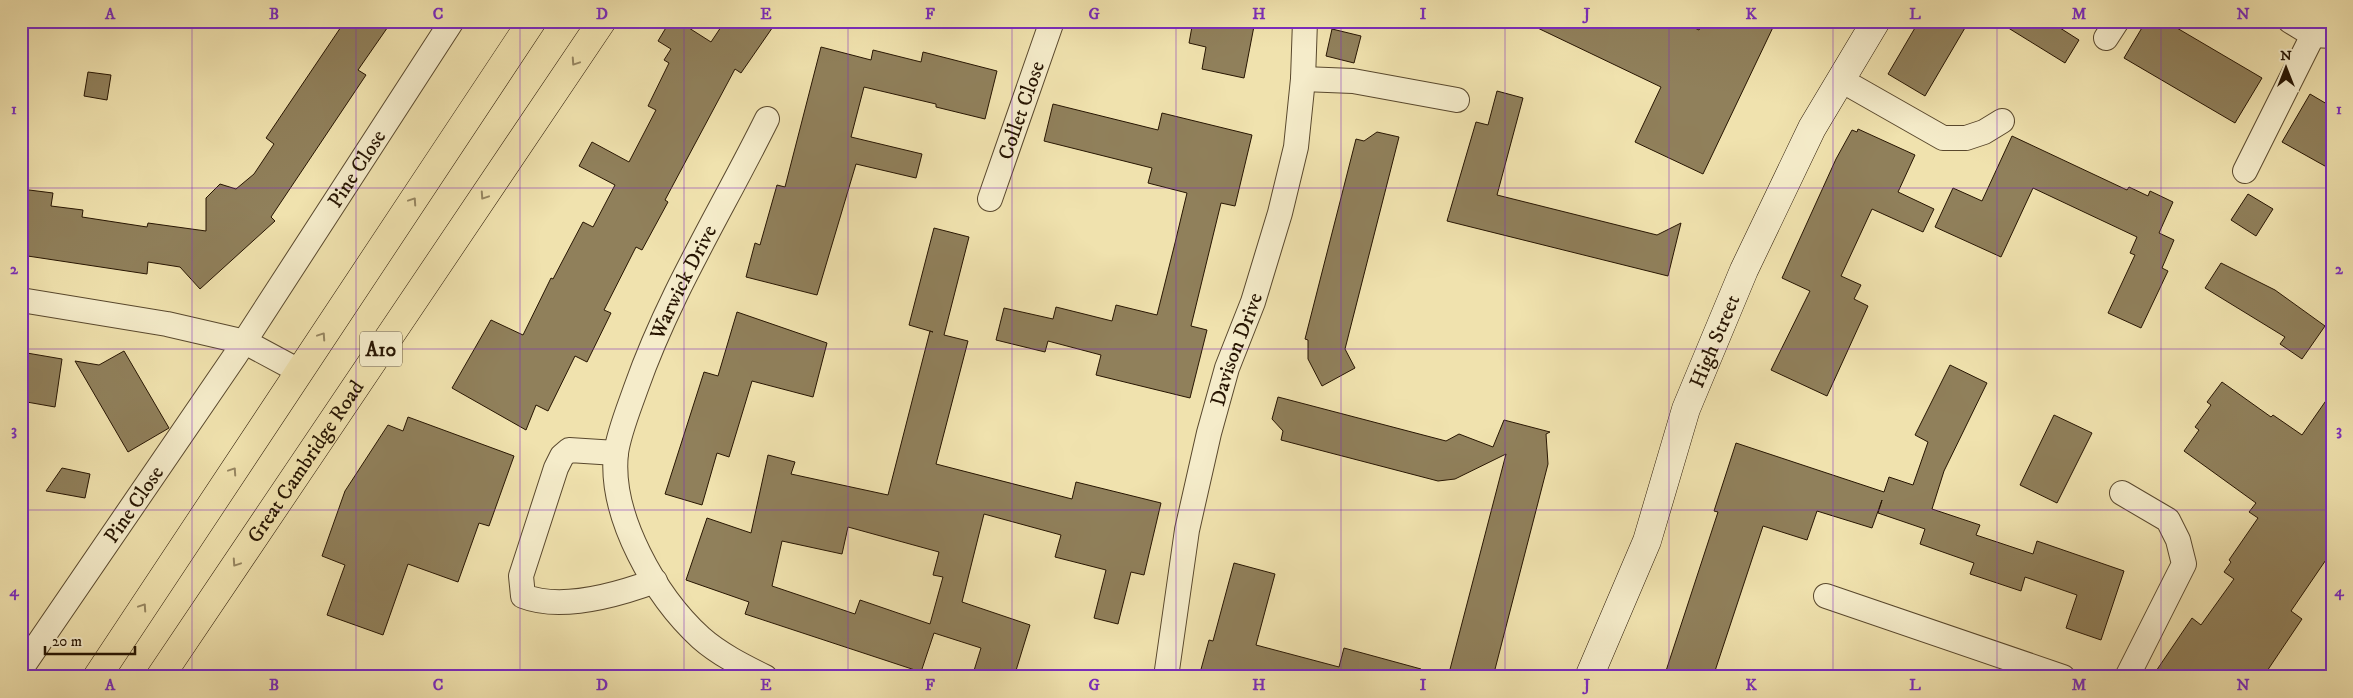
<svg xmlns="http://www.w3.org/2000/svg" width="2353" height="698" viewBox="0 0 2353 698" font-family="'IM FELL DW Pica',serif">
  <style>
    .building { fill: #90805b; stroke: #271502; fill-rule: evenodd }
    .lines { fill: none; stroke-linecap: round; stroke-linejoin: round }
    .street-casing { stroke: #59482d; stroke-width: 26 }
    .secondary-casing { stroke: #271502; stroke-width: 29 }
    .highway-casing { stroke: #271502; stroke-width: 29 }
    .street { stroke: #f5ecca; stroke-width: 24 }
    .secondary { stroke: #f5ecca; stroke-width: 28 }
    .highway { stroke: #f0e2ae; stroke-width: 28 }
    .oneway { stroke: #968661 }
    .grid { fill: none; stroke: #7b2cbf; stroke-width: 1; stroke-opacity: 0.55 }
    .labels { text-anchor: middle; stroke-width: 4; stroke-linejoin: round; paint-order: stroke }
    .shield { fill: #f5ecca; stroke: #65563e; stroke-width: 1 }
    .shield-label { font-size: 20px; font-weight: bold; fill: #271502 }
    .street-label { font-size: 21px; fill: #271502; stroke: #f5ecca }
    .neatline { fill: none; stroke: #7b2cbf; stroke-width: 2 }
    .grid-label { font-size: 16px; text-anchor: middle; font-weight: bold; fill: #7b2cbf }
  </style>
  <rect width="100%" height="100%" fill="#f0e2ae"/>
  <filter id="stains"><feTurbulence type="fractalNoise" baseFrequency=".004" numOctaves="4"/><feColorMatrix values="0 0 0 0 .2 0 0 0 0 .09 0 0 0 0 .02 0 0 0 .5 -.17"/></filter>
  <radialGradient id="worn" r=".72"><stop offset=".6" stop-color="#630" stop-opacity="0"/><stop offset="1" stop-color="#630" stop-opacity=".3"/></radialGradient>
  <path class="building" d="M345 21H392L358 70 366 75 271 217 275 221 200 289 180 267 148 262 147 274 21 255V189L53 193 51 206 83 210 82 217 147 227 148 223 206 231V198L220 184 236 189 254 174 274 144 266 138Z
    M670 21H678L711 42 725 21H777L741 73 735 69 665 200 668 202 642 250 636 247 604 310 611 313 587 362 575 356 548 411 536 405 526 430 452 388 491 320 523 335 551 278 553 279 583 222 593 227 615 185 579 166 592 142 629 162 656 110 648 106 669 63 664 60 671 49 658 41Z
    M1193 21H1255L1244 78 1202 69 1206 47 1189 43Z
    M1523 21H1680L1699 30 1704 21H1776L1703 174 1635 142 1661 87Z
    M1919 21H1969L1925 96 1888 74Z
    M1997 21H2049L2079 40 2065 63Z
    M2146 21H2165L2262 78 2235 123 2124 58Z
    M1332 29 1361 36 1354 63 1326 56Z
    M821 47 871 60 873 50 921 62 923 52 997 71 985 119 936 107V104L864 87 851 137 922 154 916 178 856 164 817 295 746 277 755 243 760 245 777 185 785 187Z
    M88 72 111 75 107 100 84 96Z
    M1497 91 1523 98 1497 195 1657 235 1681 223 1668 276 1447 221 1476 122 1488 125Z
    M2310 94 2332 107V170L2282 142Z
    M1053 104 1158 130 1162 113 1252 135 1235 206 1221 203 1191 326 1207 330 1190 398 1096 375 1101 355 1048 341 1045 352 996 340 1004 308 1053 319 1056 307 1112 321 1116 305 1157 315 1175 243 1187 193 1148 183 1152 168 1044 141Z
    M1858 129 1915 155 1898 192 1934 209 1923 232 1872 209 1841 276 1861 285 1854 299 1868 306 1827 396 1771 370 1810 291 1782 278 1836 159 1852 130 1857 132Z
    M1377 132 1399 137 1345 349 1355 368 1322 386 1308 359V340L1305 339 1356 139 1364 141Z
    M2012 136 2127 190 2129 187 2148 196 2150 191 2173 202 2159 233 2174 240 2162 268 2168 271 2141 328 2108 313 2135 255 2130 253 2137 237 2033 188 2001 257 1935 227 1953 188 1982 201Z
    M2248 194 2273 209 2256 236 2231 220Z
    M934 228 969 237 944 335 968 341 936 464 1072 499 1076 482 1161 503 1144 575 1131 572 1118 624 1094 618 1106 570 1055 557 1061 535 984 514 962 602 1030 625 1014 677H972L981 648 934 633 921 672 745 614 749 602 686 580 707 518 751 533 768 455 795 462 791 474 888 495 930 331 933 332 909 325ZM848 527 939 552 933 575 943 577 930 624 860 600 855 614 772 586 782 541 842 554Z
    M2221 263 2275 290 2325 326 2302 359 2280 344 2285 337 2205 288Z
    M737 312 827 343 813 397 752 381 729 457 717 453 702 505 665 494 704 372 718 376Z
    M124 351 169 428 128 452 75 361 99 365Z
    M21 352 62 359 55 407 21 401Z
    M1950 365 1987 383 1944 471 1932 509 1980 525 1976 535 2033 554 2037 541 2124 571 2101 640 2066 628 2077 595 2025 577 2021 591 1970 574 1974 563 1920 544 1925 529 1878 513 1882 500 1872 528 1817 511 1807 540 1763 526 1713 677H1664L1718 512 1714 511 1736 443 1884 492 1889 477 1913 485 1928 442 1915 435Z
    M2222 382 2271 417 2273 415 2302 435 2332 392V551L2291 611 2302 619 2263 677H2152L2192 618 2201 625 2234 579 2224 572 2231 562 2229 560 2258 518 2249 512 2256 503 2184 451 2199 430 2195 427 2211 405 2207 402Z
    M1278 397 1446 441 1459 434 1493 447 1504 420 1550 432 1546 434 1548 464 1493 677H1448L1506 454 1455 479 1438 481 1281 440 1283 431 1272 419Z
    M2054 415 2092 433 2057 503 2020 485Z
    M408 417 514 456 489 526 479 523 458 582 408 564 383 635 327 615 345 565 322 556 345 491 388 425 403 431Z
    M62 468 90 474 85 498 46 491Z
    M1234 563 1275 574 1256 645 1339 667 1344 648 1421 669 1420 677H1213L1200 673 1209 640 1213 641Z"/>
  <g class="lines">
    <defs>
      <g id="street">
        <path d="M2290 21 2313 35 2332 36"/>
        <path d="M2106 38 2117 21"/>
        <path d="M1303 79 1353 81 1457 100"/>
        <path d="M1841 80 1943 138H1966L1984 132 2002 121"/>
        <path d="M2245 171 2313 35"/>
        <path id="s1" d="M990 199 1052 21"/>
        <path d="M21 300 167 324 245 342 299 371"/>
        <path d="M616 453 569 450 562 456 556 468 521 576 523 596C561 611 617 595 655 581"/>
        <path d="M2122 493 2168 520 2178 540 2184 564 2127 677"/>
        <path d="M1826 596 2063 677"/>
        <path id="s2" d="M23 666 235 356 452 21"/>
        <path id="s3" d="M765 677C743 666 719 654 701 638 656 597 609 516 616 453 619 432 629 408 636 388 669 294 723 208 767 119"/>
        <path id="s4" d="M1166 677 1187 530 1209 433 1227 368 1253 302 1280 213 1296 147 1303 79 1305 21"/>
      </g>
      <g id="secondary">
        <path id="s5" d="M1589 677 1647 541 1686 409 1744 270 1812 128 1876 21"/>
      </g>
      <g id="highway">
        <path d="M97 677 532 21"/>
        <path id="s6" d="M160 677 602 21"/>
      </g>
    </defs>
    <use href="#street" class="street-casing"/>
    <use href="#secondary" class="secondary-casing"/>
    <use href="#highway" class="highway-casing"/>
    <use href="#street" class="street"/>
    <use href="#secondary" class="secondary"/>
    <use href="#highway" class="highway"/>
  </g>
  <defs><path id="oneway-chevron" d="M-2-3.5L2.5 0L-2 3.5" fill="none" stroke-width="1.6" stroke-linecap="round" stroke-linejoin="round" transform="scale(1.25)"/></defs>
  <g class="oneway">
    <use href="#oneway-chevron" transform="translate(575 62) rotate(124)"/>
    <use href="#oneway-chevron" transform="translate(484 196) rotate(124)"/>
    <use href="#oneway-chevron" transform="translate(413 201) rotate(-56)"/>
    <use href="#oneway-chevron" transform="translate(322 336) rotate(-56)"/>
    <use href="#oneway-chevron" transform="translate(233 471) rotate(-56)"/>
    <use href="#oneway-chevron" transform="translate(236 563) rotate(124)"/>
    <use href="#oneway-chevron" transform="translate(143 607) rotate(-56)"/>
  </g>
  <path class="grid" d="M192 21V677M356 21V677M520 21V677M684 21V677M848 21V677M1012 21V677M1176 21V677M1341 21V677M1505 21V677M1669 21V677M1833 21V677M1997 21V677M2161 21V677M21 188H2332M21 349H2332M21 510H2332"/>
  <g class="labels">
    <rect class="shield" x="360" y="331.5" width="42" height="35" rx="4"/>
    <g class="shield-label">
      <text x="381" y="356">A10</text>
    </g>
    <g class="street-label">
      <text dy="7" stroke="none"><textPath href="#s1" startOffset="94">Collet Close</textPath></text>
      <text dy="7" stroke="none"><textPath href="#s2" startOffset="599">Pine Close</textPath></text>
      <text dy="7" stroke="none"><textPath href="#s3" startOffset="469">Warwick Drive</textPath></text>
      <text dy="7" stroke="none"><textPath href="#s5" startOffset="359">High Street</textPath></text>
      <text dy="7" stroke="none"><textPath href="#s4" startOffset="336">Davison Drive</textPath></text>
      <text dy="7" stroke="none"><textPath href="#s6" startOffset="260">Great Cambridge Road</textPath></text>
      <text dy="7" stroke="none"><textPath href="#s2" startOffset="196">Pine Close</textPath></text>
    </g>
  </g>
  <rect width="2353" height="698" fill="none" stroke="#f0e2ae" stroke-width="55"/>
  <g transform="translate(2286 68)" stroke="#f5ecca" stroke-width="4" paint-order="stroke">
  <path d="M0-4L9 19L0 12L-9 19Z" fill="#271502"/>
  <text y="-8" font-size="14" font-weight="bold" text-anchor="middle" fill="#271502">N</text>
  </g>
  <path d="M45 646v8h90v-8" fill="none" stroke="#271502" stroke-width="2.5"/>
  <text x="52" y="646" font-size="15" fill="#271502" stroke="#f5ecca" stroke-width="4" paint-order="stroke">20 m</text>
  <rect x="28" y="28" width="2298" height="642" class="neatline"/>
  <g class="grid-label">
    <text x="110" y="19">A</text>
    <text x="274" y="19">B</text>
    <text x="438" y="19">C</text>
    <text x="602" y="19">D</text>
    <text x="766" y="19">E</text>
    <text x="930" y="19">F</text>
    <text x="1094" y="19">G</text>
    <text x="1259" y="19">H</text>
    <text x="1423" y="19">I</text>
    <text x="1587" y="19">J</text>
    <text x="1751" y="19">K</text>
    <text x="1915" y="19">L</text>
    <text x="2079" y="19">M</text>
    <text x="2243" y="19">N</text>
    <text x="14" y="114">1</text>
    <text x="2339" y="114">1</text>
    <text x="14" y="274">2</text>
    <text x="2339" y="274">2</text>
    <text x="14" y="435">3</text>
    <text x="2339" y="435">3</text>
    <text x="14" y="596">4</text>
    <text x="2339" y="596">4</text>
    <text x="110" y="690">A</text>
    <text x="274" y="690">B</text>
    <text x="438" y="690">C</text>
    <text x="602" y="690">D</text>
    <text x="766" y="690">E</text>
    <text x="930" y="690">F</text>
    <text x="1094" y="690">G</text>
    <text x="1259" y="690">H</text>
    <text x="1423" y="690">I</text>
    <text x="1587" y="690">J</text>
    <text x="1751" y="690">K</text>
    <text x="1915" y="690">L</text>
    <text x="2079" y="690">M</text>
    <text x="2243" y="690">N</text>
  </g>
  <rect width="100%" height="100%" filter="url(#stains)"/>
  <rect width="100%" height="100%" fill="url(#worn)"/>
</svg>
